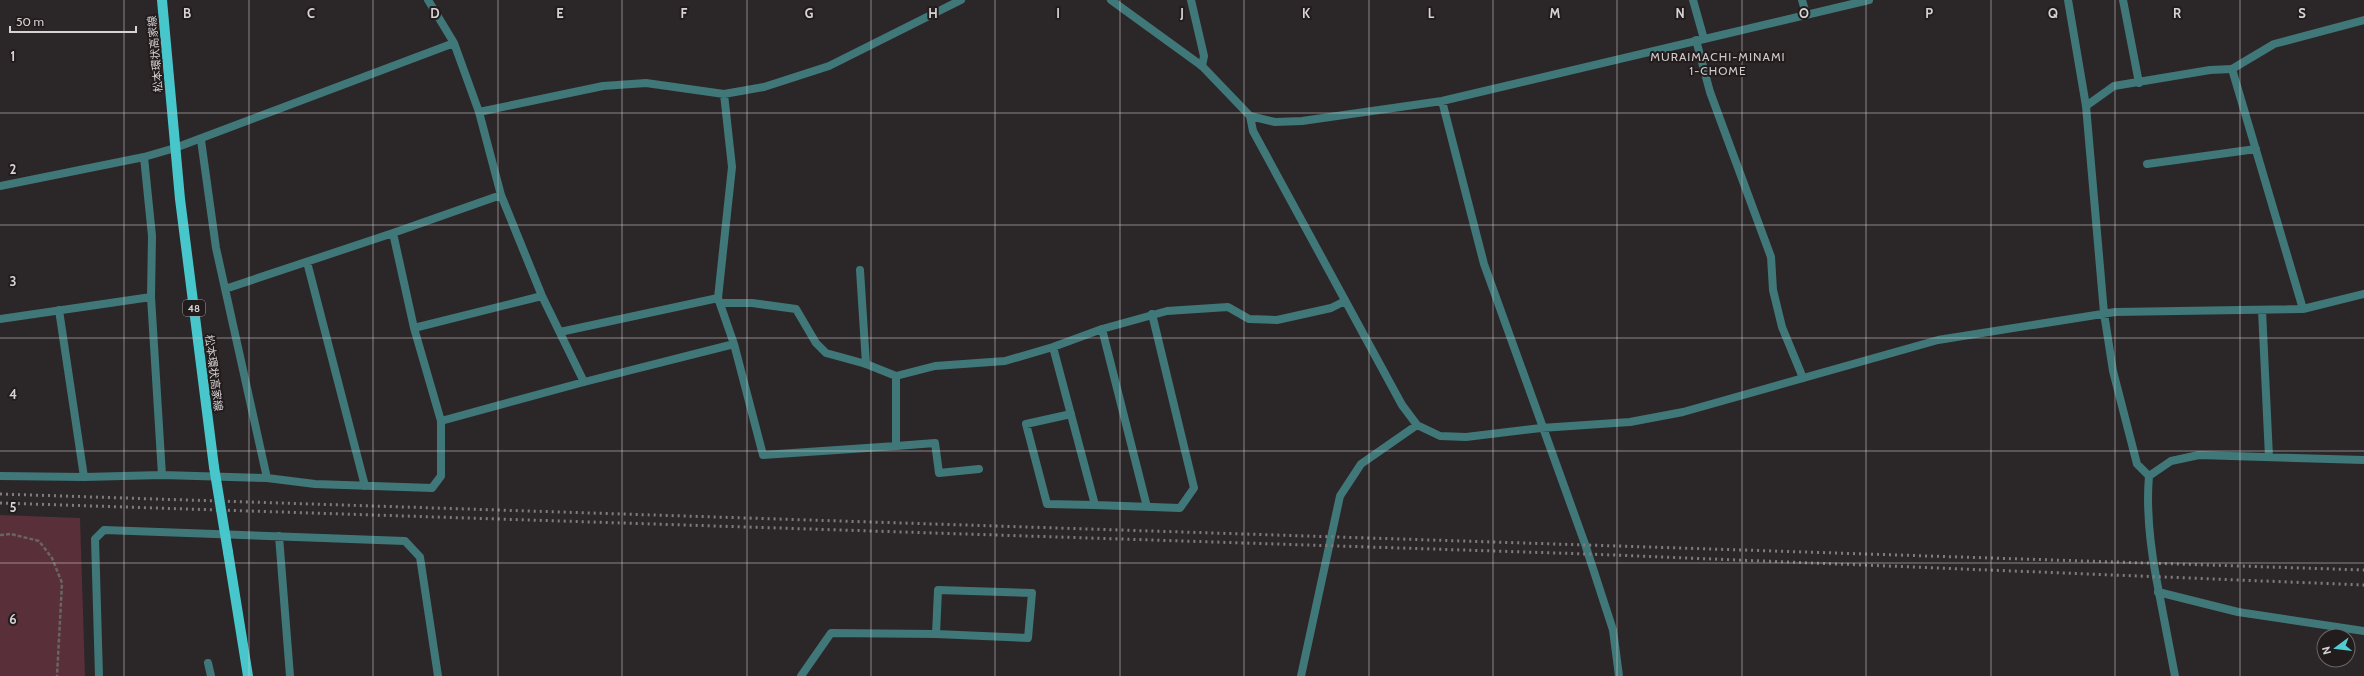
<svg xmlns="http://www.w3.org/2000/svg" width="2364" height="676" viewBox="0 0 2364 676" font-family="Cabin,'Noto Sans JP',sans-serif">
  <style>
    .green { fill: #592f39 }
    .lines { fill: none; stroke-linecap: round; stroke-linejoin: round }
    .path { stroke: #696465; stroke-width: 2.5; stroke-dasharray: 4 2; stroke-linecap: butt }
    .service { stroke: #407779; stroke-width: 8 }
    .minor { stroke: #407779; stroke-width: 8 }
    .tertiary { stroke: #407779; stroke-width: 8 }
    .primary { stroke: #47c6cb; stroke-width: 10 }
    .rail { stroke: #807c7d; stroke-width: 3; stroke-dasharray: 2 4; stroke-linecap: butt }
    .primary-bridge { stroke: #47c6cb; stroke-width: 10 }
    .grid { fill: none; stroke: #d7d3d4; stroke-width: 1; stroke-opacity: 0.55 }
    .labels { text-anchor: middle; stroke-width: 4; stroke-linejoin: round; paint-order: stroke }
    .shield { fill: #221c1d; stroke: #a19c9d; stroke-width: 1 }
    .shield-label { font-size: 10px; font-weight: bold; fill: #d7d3d4 }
    .street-label { font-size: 11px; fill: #d7d3d4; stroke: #221c1d }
    .neighbourhood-label { font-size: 12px; letter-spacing: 1px; fill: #d1cacb; stroke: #221c1d }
    .grid-label { font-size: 13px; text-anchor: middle; font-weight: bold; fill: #d7d3d4; stroke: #221c1d; stroke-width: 4; stroke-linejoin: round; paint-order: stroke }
  </style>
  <rect width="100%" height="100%" fill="#2b2627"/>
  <path class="green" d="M0 515 80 518 85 676H0Z"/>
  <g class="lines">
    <path class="path" d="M0 535 11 534 39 541 52 558 62 583 57 676"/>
    <path class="service" d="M1191 0 1204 56 1202 66
      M1693 0 1704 39
      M2123 0 2139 83
      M1696 40 1710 92 1771 257 1773 290 1782 327 1803 378
      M2086 106 2114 86 2210 70 2232 69
      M860 270 866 364
      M896 446 935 443 939 473 979 469
      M2158 592 2238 612 2364 631
      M208 663 211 676"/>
    <path class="minor" d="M428 0 454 43
      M1111 0 1202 66 1250 116 1275 122 1302 121 1442 101 1869 0
      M1802 0 1806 14
      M2068 0 2086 106 2104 313 2113 371 2137 464 2149 476
      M1442 101 1484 264 1585 544 1613 630 1619 676
      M479 112 603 86 646 83 724 94 764 87 829 66 961 0
      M1250 116 1253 131 1402 405 1417 425 1440 436 1466 437 1541 428 1630 422 1683 412 1938 340 2115 312 2303 309 2364 294
      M201 140 216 248 267 478
      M144 157 152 236 151 297 162 475
      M2147 164 2256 149
      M0 186 144 157 175 148 454 43 479 112 501 195 542 296 584 382
      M501 195 393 233 414 328 542 296
      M307 262 365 486
      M225 289 393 233
      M720 303H752L796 309 816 343 826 353 866 364 896 376 935 366 1005 361 1053 347 1102 329 1167 311 1228 307 1249 319 1277 320 1331 308 1345 301
      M2303 309 2232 69 2274 44 2364 20
      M59 310 84 477
      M2262 310 2269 457
      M0 319 151 297
      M414 328 441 421
      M1102 329 1147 507
      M560 332 718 298
      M734 344 763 455 896 446V376
      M1053 347 1095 505 1180 508 1194 488 1152 314
      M1071 414 1026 424 1047 504 1095 505
      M0 476 84 477 162 475 267 478 315 484 432 488 441 476V421L584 382 734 344 718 298 732 167 724 94
      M279 536 290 676
      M2156 577C2150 544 2146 510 2149 476L2171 461 2199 455 2364 460
      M99 676 95 539 104 530 405 541 420 557 438 676
      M801 676 831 633 936 634 1028 638 1032 593 938 590 936 634
      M1301 676 1340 496 1361 464 1417 425"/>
    <path class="tertiary" d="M2156 577 2175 676"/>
    <path class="primary" d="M162 0 180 199 214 467
      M228 552 248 676"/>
    <path class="rail" d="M0 494 2364 570
      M0 503 1587 554 2364 585"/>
    <path class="primary-bridge" d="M214 467 228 552"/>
  </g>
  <path class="grid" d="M124 0V676M249 0V676M373 0V676M498 0V676M622 0V676M747 0V676M871 0V676M995 0V676M1120 0V676M1244 0V676M1369 0V676M1493 0V676M1617 0V676M1742 0V676M1866 0V676M1991 0V676M2115 0V676M2240 0V676M0 113H2364M0 225H2364M0 338H2364M0 451H2364M0 563H2364"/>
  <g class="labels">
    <rect class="shield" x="183" y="300" width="22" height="16" rx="3"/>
    <g class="shield-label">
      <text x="194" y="312">48</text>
    </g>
    <g class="street-label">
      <text transform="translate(155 54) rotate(-95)" y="4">松本環状高家線</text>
      <text transform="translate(214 373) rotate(83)" y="4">松本環状高家線</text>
    </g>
    <g class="neighbourhood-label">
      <text x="1718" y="61">MURAIMACHI-MINAMI<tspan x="1718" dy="14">1-CHOME</tspan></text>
    </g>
  </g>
  <g class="grid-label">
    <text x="187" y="18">B</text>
    <text x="311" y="18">C</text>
    <text x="435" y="18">D</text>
    <text x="560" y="18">E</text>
    <text x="684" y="18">F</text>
    <text x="809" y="18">G</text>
    <text x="933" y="18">H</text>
    <text x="1058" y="18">I</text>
    <text x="1182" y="18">J</text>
    <text x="1306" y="18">K</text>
    <text x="1431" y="18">L</text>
    <text x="1555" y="18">M</text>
    <text x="1680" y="18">N</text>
    <text x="1804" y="18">O</text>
    <text x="1929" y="18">P</text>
    <text x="2053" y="18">Q</text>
    <text x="2177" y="18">R</text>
    <text x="2302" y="18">S</text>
    <text x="13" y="61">1</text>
    <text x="13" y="174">2</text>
    <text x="13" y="286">3</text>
    <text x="13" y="399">4</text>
    <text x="13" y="512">5</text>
    <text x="13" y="624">6</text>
  </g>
  <g transform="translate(2336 648) rotate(255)"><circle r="19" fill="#221c1d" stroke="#6a6566"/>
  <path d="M0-3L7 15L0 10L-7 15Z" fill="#51ccd1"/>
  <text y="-6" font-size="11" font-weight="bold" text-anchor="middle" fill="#d7d3d4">N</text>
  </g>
  <path d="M10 26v6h126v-6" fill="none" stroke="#d7d3d4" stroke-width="2"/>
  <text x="16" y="26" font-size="12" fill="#d7d3d4" stroke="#221c1d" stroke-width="3" paint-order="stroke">50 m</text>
</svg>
